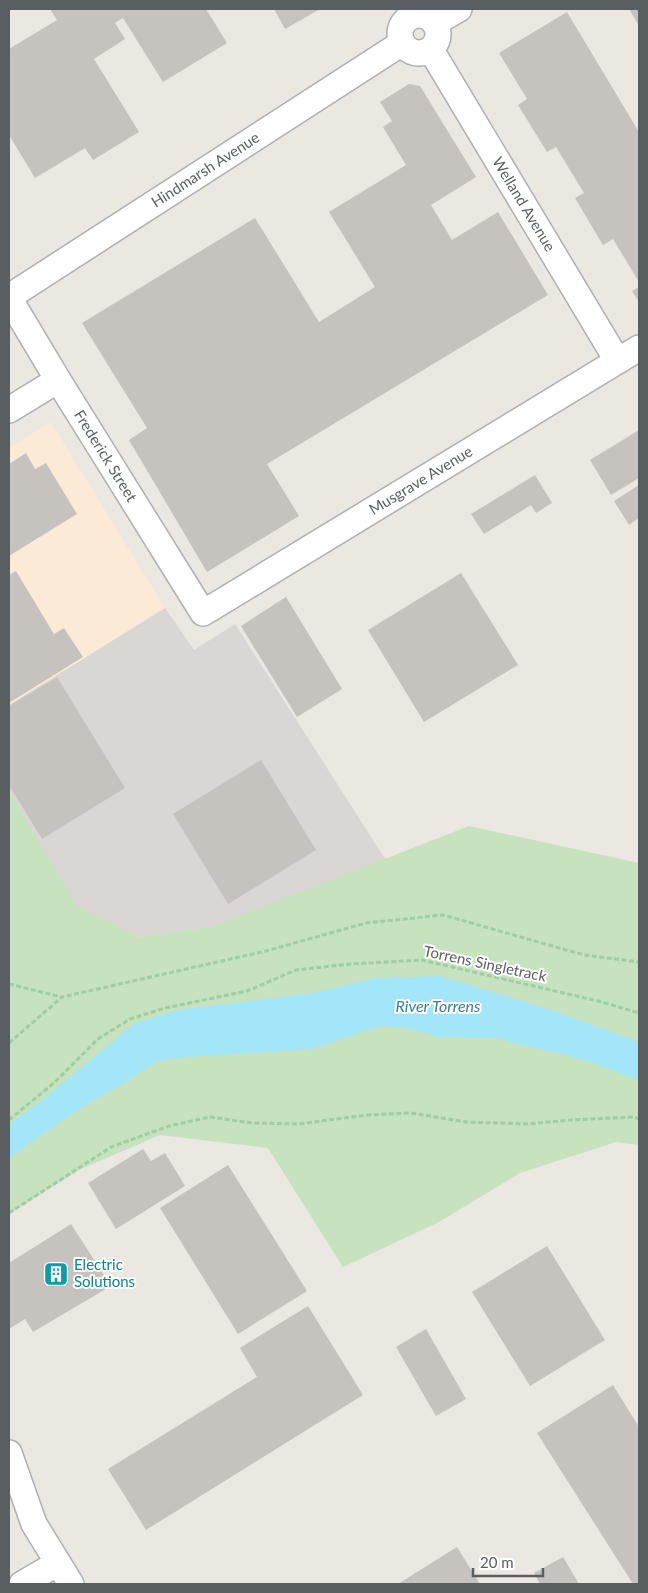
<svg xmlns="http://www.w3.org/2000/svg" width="648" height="1593" viewBox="0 0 648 1593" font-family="Lato,sans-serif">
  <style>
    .commercial { fill: #fbebd6 }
    .industrial { fill: #dad6d3 }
    .green { fill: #c6e2be }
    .water { fill: #a3e5f9 }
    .building { fill: #c6c2be }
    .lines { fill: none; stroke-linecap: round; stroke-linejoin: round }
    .minor-casing { stroke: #adb0b3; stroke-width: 28 }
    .path { stroke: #9fcea2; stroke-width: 3; stroke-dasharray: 5 2.5; stroke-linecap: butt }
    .minor { stroke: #fff; stroke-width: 25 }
    .labels { text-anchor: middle; stroke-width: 4; stroke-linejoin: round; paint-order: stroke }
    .street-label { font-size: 15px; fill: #595e61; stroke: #fff }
    .culture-label { font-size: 15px; fill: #0d838f; stroke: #fff; text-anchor: start }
    .water-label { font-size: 16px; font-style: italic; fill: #3d7c98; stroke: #fff }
  </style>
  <rect width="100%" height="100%" fill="#ebe7e1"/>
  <path class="commercial" d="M51 422 165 608 9 705V448Z"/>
  <path class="industrial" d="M165 608 194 650 235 624 387 862 211 927 139 937 77 907 9 791V705Z"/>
  <path class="green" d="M9 791 77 906 139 937 211 927 469 826 639 863V1145L616 1142 520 1173 439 1222 343 1267 268 1148 160 1135 81 1169 9 1214Z"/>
  <path class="water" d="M441 976 548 1009 639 1042V1080L578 1058 496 1038 439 1037 408 1028 380 1026 311 1049 187 1057 157 1061 124 1083 76 1111 9 1158V1125L46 1097 135 1023 178 1010 313 993 375 978Z"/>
  <path class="building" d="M50 9H206L227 43 163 82 123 18 115 23 125 39 94 59 139 132 93 160 85 148 35 178 9 135V49L57 20Z
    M274 9H320L285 29Z
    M629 9H639V26Z
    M567 12 639 132V282L613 239 603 245 575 198 584 193 556 147 547 152 518 105 527 99 499 53Z
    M409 84 420 86 476 177 431 205 452 240 498 212 548 295 267 464 299 516 207 572 129 440 147 428 82 323 255 218 319 322 375 287 329 212 406 165 383 127 392 121 380 102Z
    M639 287V302L632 291Z
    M639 430V478L611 495 590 460Z
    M26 453 35 469 46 463 77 514 9 556V464Z
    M535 475 552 503 536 513 531 505 484 534 471 514Z
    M639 485V518L629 525 614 501Z
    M16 571 54 634 64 628 83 657 9 703V575Z
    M461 573 518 665 424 722 368 630Z
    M286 597 342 689 297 717 241 626Z
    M57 677 125 788 42 839 9 785V706Z
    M261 760 316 850 228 904 173 814Z
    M143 1149 151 1161 165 1153 185 1186 116 1229 88 1183Z
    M228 1165 307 1291 238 1334 160 1208Z
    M71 1224 111 1286 33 1332 25 1319 9 1329V1263Z
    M547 1246 605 1340 530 1386 472 1292Z
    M308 1306 363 1395 146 1530 108 1469 257 1377 240 1348Z
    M426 1329 466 1399 436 1416 396 1347Z
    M613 1385 639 1427V1584H633L537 1433Z
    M457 1547 480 1584H398Z
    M563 1557 579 1584H540L534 1573Z"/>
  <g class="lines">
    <defs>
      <g id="minor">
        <circle cx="419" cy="34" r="19"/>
        <path d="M435 23 459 9"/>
        <path id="s1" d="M431 50 617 360"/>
        <path id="s2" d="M9 297 402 43"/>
        <path id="s3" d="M9 298 58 380 203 613 639 348"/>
        <path d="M9 410 58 380"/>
        <path d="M9 1453 34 1524 71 1584"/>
        <path d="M22 1584 58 1563"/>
      </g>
    </defs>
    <use href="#minor" class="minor-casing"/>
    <path class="path" d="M9 984 61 997
      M9 1043 62 997 266 951 366 923 443 915 584 955 639 962
      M9 1120 55 1082 98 1039 130 1019 165 1008 247 991 296 970 350 964 422 960 602 1002 639 1013
      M9 1213 111 1147 169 1126 210 1117 252 1123 299 1124 367 1115 411 1113 466 1122 528 1124 570 1120 634 1117 639 1119"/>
    <use href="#minor" class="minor"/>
  </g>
  <defs>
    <symbol id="building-square" viewBox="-11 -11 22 22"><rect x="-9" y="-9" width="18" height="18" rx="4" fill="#0f9aa8" stroke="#fff"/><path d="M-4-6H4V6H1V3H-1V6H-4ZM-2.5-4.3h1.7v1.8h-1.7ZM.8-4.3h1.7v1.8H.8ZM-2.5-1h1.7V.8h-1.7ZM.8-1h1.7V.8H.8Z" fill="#fff"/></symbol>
  </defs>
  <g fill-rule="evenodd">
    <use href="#building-square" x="42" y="1260" width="28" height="28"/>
  </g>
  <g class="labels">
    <g class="street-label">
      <text dy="5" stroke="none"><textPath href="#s2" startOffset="234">Hindmarsh Avenue</textPath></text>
      <text dy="5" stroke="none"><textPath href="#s1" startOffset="180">Welland Avenue</textPath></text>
      <text dy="5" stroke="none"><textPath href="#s3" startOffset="185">Frederick Street</textPath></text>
      <text dy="5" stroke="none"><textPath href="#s3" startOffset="625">Musgrave Avenue</textPath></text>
      <text transform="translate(485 964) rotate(12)" y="5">Torrens Singletrack</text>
    </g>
    <g class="culture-label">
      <text x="74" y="1270">Electric<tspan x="74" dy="17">Solutions</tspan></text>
    </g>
    <g class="water-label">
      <text x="438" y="1012">River Torrens</text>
    </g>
  </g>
  <rect width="648" height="1593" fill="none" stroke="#595e61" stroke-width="20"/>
  <path d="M473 1568v8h70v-8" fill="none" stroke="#595e61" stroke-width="2.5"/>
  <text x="480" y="1568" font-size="15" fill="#595e61" stroke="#ffffff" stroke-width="4" paint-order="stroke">20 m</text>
</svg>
